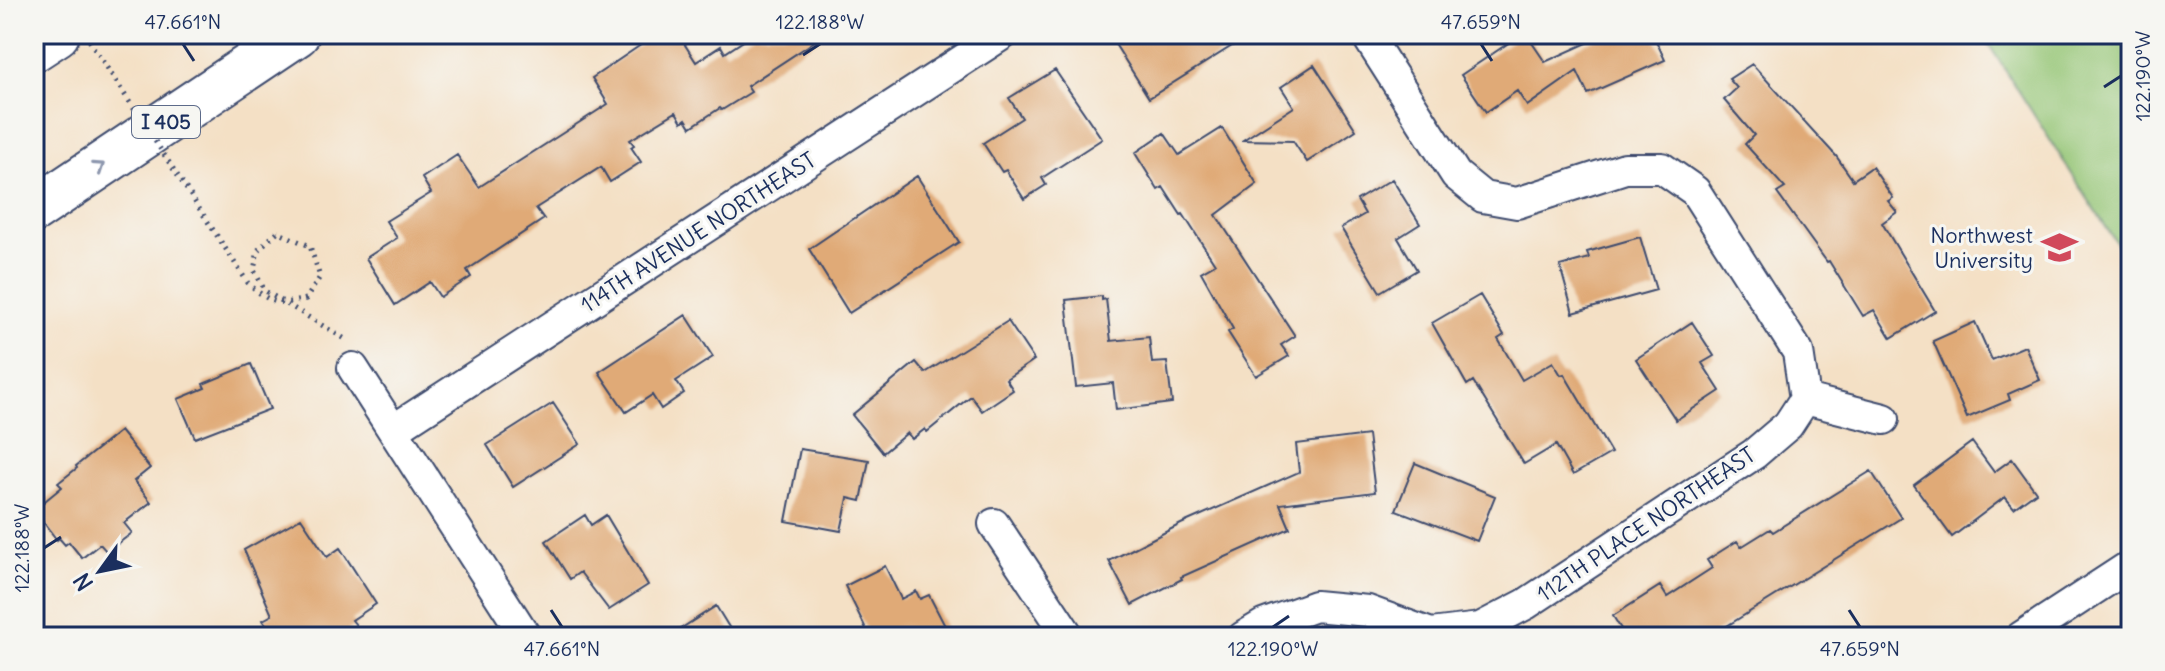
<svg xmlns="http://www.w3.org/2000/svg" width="2165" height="671" viewBox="0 0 2165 671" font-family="Delius,sans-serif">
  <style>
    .green { fill: #94c574; stroke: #587a69; stroke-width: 2 }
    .building { fill: #e0aa77 }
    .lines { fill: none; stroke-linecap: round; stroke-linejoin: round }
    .street-casing { stroke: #3c4a6d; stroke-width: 34 }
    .highway-casing { stroke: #3c4a6d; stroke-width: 48 }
    .path { stroke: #3c4a6d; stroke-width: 5; stroke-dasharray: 2 6; stroke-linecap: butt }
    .street { stroke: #fff; stroke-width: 30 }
    .highway { stroke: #fff; stroke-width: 44 }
    .path-bridge { stroke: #3c4a6d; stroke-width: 5; stroke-dasharray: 2 6; stroke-linecap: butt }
    .oneway { stroke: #8d97ae }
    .ticks { fill: none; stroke: #1b2f5e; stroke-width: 3 }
    .labels { text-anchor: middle; stroke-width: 6; stroke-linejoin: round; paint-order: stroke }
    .shield { fill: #f6f6f2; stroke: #5d6b8a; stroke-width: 2 }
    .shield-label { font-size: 20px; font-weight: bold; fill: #1b2f5e }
    .street-label { font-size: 22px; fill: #1b2f5e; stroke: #f6f6f2 }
    .poi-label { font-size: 22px; fill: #1b2f5e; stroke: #f6f6f2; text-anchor: end }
    .neatline { fill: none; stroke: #1b2f5e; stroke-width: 3 }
    .ticks-label { font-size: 20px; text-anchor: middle; fill: #1b2f5e }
  </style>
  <rect width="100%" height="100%" fill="#f6f6f2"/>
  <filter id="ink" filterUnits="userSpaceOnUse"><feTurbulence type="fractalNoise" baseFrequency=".0125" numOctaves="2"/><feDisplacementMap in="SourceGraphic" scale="16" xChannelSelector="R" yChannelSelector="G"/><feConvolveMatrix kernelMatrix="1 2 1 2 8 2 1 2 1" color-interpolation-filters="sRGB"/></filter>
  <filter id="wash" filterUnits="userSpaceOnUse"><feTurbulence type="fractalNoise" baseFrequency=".006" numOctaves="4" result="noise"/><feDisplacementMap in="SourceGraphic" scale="32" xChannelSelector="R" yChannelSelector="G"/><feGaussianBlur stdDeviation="1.8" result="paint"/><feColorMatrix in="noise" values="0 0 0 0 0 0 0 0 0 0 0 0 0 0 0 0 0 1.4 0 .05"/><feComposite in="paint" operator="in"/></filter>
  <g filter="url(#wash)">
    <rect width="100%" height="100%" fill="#f4e0c5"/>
    <path class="green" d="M1982 34H2131V266Z"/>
    <g id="blocks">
      <path class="building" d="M657 34H678L696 62 721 46 725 53 754 34H826L747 86 751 92 722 110 720 108 691 127 686 119 682 122 676 112 630 140 634 145 631 147 641 162 610 182 601 167 536 208 544 219 467 270 471 277 440 297 430 282 395 305 366 258 397 238 386 221 431 193 422 178 457 155 479 187 608 104 592 78Z
        M1132 34H1251L1149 98 1115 44Z
        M1522 34H1526L1545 62 1607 34H1653L1665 60 1588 94 1577 71 1527 106 1517 91 1486 112 1461 75Z
        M1752 64 1836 156 1853 180 1872 167 1893 198 1888 201 1897 212 1882 223 1935 311 1891 338 1874 310 1863 316 1829 261 1827 262 1777 193 1785 188 1745 144 1754 135 1724 100 1737 88 1729 79Z
        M1314 65 1356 130 1307 162 1293 141 1243 140 1294 107 1281 87Z
        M1055 70 1102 139 1042 178 1046 185 1024 199 1006 170 1002 172 983 143 1022 118 1009 98Z
        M1222 128 1257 184 1216 215 1295 336 1281 345 1289 356 1256 376 1228 332 1233 329 1201 272 1215 264 1183 214 1181 215 1163 187 1158 190 1135 153 1164 133 1179 155Z
        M917 176 959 242 849 313 809 249Z
        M1392 179 1420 224 1398 238 1417 270 1380 292 1341 228 1365 214 1357 200Z
        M1640 237 1656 290 1573 313 1560 266 1589 258 1587 252Z
        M1480 295 1504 335 1498 339 1522 380 1553 362 1561 375 1564 374 1611 453 1573 475 1556 445 1524 464 1473 381 1467 385 1432 323Z
        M1102 296V300L1106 299 1111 341 1149 337 1152 363 1167 362 1172 403 1116 410 1113 383 1076 387 1066 300Z
        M686 315 713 357 676 381 684 393 661 409 652 395 626 412 599 372Z
        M1008 321 1034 360 1006 379 1013 390 982 411 971 396 927 432 925 429 912 439 907 433 883 453 852 415 916 362 925 373Z
        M1692 322 1714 356 1702 363 1720 391 1676 420 1636 359Z
        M1975 322 1992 360 2025 346 2040 380 2008 394 2010 400 1967 418 1933 341Z
        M251 364 270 409 195 438 178 399 205 388 203 384Z
        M553 403 580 444 513 487 487 445Z
        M120 431 150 468 134 481 151 502 124 523 132 533 107 552 100 544 82 558 69 542 65 545 59 538 57 540 34 510 62 487 58 483 77 468 76 466Z
        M1368 435 1375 492 1280 504 1290 528 1181 577 1182 579 1132 605 1109 561 1181 524 1299 472 1296 444Z
        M1972 442 1994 472 2012 459 2036 492 2014 508 2005 497 1952 537 1914 485Z
        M800 449 869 460 861 501 848 498 841 531 786 521Z
        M1415 463 1495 496 1477 541 1396 510Z
        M1871 471 1901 518 1709 637H1626L1613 616 1660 586 1667 597 1712 568 1707 560 1737 541 1741 547 1770 529 1773 532Z
        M585 515 591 525 606 515 648 585 609 610 580 572 570 579 546 541Z
        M301 518 327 557 340 548 376 604 352 620 356 625 338 637H275L263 620 272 615 244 550Z
        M885 566 901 599 916 591 920 599 929 595 945 626 922 637H870L845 586Z
        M716 606 735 637H668Z"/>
    </g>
  </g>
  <g filter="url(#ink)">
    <use href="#blocks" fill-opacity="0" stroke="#3c4a6d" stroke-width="2"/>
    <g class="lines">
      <defs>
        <path id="street" d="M1366 34 1456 175 1483 197 1517 203 1625 168H1662L1695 191 1798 352 1805 399
          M353 368 526 637
          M1805 399 1884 419
          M393 430 1003 34
          M994 524 1069 637
          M1243 637 1263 625 1315 606 1368 611 1431 634 1480 628 1526 604 1754 454 1788 425 1805 399
          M2021 637 2131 565"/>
        <path id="highway" d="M34 49 57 34
          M34 210 297 34"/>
      </defs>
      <use href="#street" class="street-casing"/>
      <use href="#highway" class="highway-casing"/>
      <path class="path" d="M277 232 258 250 254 270 265 291 345 339"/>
      <use href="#street" class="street"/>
      <use href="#highway" class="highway"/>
      <path class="path-bridge" d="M85 34 248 283C270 303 276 306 306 299L320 277 310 246 277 232"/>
    </g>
    <defs><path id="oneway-chevron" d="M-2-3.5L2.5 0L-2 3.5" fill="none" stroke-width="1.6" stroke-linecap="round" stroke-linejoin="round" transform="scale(2)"/></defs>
    <use class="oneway" href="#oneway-chevron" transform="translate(99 167) rotate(-34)"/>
  </g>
  <path class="ticks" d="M183 44 194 61M1481 44 1492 61M803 55 820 44M2104 87 2121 76M44 548 61 537M551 610 562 627M1849 610 1860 627M1273 627 1289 616"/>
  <defs>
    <symbol id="university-bare" viewBox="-9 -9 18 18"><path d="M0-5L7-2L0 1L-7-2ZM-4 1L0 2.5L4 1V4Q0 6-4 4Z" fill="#d1495b" stroke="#f6f6f2" stroke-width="2.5" paint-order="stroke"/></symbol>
  </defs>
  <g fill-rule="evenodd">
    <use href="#university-bare" x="2034" y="222" width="51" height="51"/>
  </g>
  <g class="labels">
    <rect class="shield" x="132" y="106" width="68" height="32" rx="6"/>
    <g class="shield-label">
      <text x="166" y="129">I 405</text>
    </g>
    <g class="street-label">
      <text transform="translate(698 232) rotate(-33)" y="8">114TH AVENUE NORTHEAST</text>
      <text transform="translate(1646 524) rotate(-34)" y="8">112TH PLACE NORTHEAST</text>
    </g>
    <g class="poi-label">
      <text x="2033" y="243">Northwest<tspan x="2033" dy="25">University</tspan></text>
    </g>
  </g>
  <rect width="2165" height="671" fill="none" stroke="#f6f6f2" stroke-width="88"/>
  <g transform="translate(100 571) rotate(237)" stroke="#f6f6f2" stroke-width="6" paint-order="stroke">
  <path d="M0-6L14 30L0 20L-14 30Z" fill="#1b2f5e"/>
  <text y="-12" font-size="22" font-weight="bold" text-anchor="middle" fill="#1b2f5e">N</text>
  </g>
  <rect x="44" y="44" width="2077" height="583" class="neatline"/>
  <g class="ticks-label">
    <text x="183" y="29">47.661°N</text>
    <text x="820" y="29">122.188°W</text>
    <text x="1481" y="29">47.659°N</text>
    <text transform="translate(2143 76) rotate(-90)" y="7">122.190°W</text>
    <text transform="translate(22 548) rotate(-90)" y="7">122.188°W</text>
    <text x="562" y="656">47.661°N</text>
    <text x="1273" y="656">122.190°W</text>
    <text x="1860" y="656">47.659°N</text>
  </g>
</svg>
